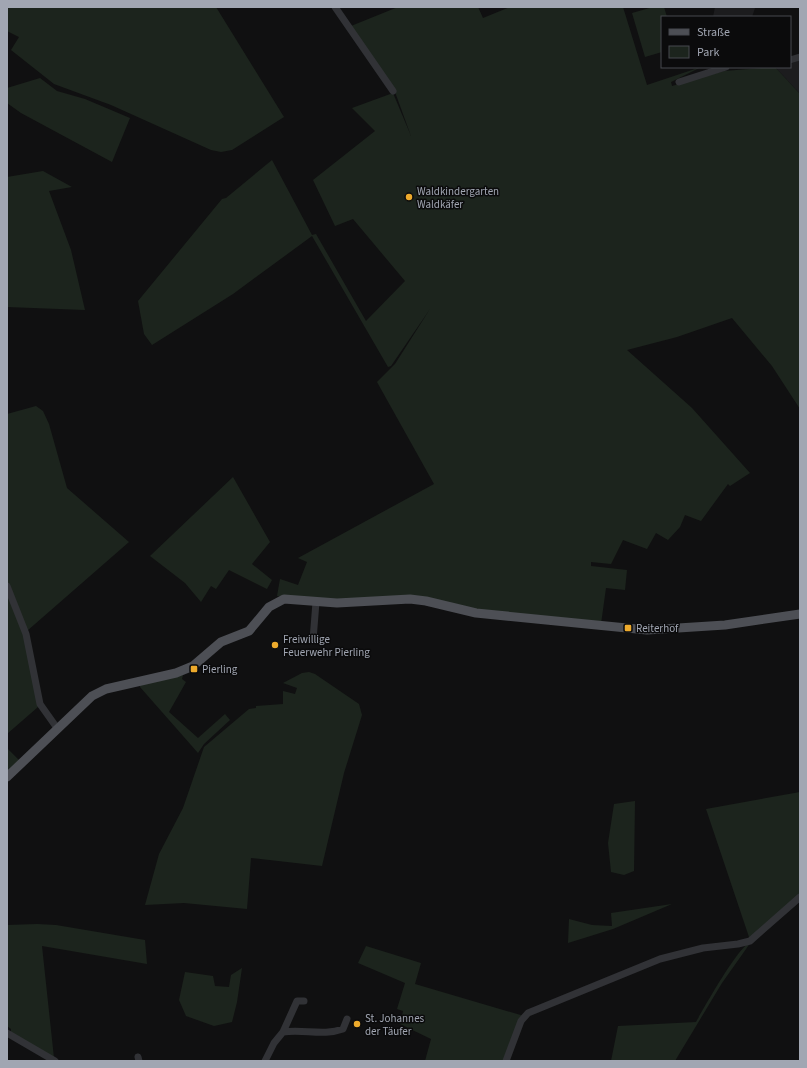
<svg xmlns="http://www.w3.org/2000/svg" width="807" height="1068" viewBox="0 0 807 1068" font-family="'Source Sans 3',sans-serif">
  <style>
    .built { fill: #1c1c1e }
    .green { fill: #1c241d }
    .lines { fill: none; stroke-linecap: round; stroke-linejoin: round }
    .minor { stroke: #313236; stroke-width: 7 }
    .major { stroke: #4d4f55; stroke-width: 9 }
    .poi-dot { fill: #edaa2c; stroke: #0b0b0c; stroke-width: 1.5 }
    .labels { text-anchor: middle; stroke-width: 3; stroke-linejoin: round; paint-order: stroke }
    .poi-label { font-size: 11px; fill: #a1a6b2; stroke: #0b0b0c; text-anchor: start }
  </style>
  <rect width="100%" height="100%" fill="#101011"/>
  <path class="built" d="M715 7H751L755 8 752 17H713Z
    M800 60V94L775 67H790V64Z"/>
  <path class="green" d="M7 7H216L284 117 232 150 221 152 211 150 111 105 54 84 11 50 19 37 7 31Z
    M398 7H478L483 18 510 7H623L647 85 701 67 671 82 672 86 724 71 775 67 800 94V409L772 366 732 318 677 337 627 350 692 408 750 473 730 486 728 484 701 521 685 515 680 527 668 540 656 533 647 549 623 540 611 564 591 562V566L627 570 625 590 606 588 601 624 476 611 425 598 315 600 277 596 280 579 298 585 307 562 298 558 434 484 377 382 395 364 430 309 391 366 388 367 312 236 233 294 152 345 144 334 138 301 222 199 226 198 272 160 312 235 316 234 366 321 405 281 353 219 335 226 313 180 375 131 352 108 393 93 411 136 395 92 351 26Z
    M653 7H664L667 17H662V52L645 57 632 13Z
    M40 78 57 91 85 99 130 118 112 162 21 113 7 103V88Z
    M43 171 72 187 49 191 71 250 85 310 7 307V177Z
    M36 406 43 411 49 424 67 488 129 542 27 631 7 581V414Z
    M233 477 270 542 252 564 272 580 267 589 229 570 216 589 211 586 201 602 185 583 150 556Z
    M7 591 22 626 38 707 7 734Z
    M309 672 315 674 359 704 362 715 344 773 322 866 251 858 247 909 184 903 145 905 159 854 183 808 204 747 249 709 256 708V706L283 704V691L295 694 297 688 283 683 302 673Z
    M183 675 182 679 186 682 169 712 198 738 225 714 230 720 204 744 198 753 140 687V684Z
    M7 748 21 762 7 775Z
    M800 792V896L750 940 706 809Z
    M635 801 634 871 624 875 611 872 608 843 614 804Z
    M672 904 613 929 568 943 569 919 592 925 612 926 611 913Z
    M37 924 56 925 145 940 147 964 42 946 54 1058 11 1033V1029L7 1026V925Z
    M751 942 722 983 675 1061H611L618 1026 696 1022C704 1008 739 945 751 942Z
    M366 946 421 963 415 984 524 1016 506 1061H425L431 1039 400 1024 403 1011 397 1009 405 983 358 963Z
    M242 968 237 1002 232 1022 214 1026 186 1016 179 1000 185 972 213 976 215 986 229 987 231 975Z"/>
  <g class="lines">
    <path class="minor" d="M335 7 393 91
      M790 60 800 57
      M679 82 726 67
      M7 586 26 634 40 704 57 728
      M313 640 316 602
      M283 1032 297 1001H304
      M7 1033 55 1061
      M138 1057 139 1061
      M265 1061 274 1043 283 1032C303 1029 324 1036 343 1029L347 1019
      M506 1061 521 1021 528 1013 660 959 703 948 738 944 750 941 800 897"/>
    <path class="major" d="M7 777 92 696 106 689 176 673 193 666 221 642 249 631 269 607 284 599 337 603 410 599 426 601 476 613 647 630 725 625 800 614"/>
  </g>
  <g class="poi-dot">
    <circle cx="409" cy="197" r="4"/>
    <rect x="624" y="624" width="8" height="8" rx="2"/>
    <circle cx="275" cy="645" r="4"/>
    <rect x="190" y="665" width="8" height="8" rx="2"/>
    <circle cx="357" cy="1024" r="4"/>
  </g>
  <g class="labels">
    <g class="poi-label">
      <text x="417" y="195">Waldkindergarten<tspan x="417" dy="13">Waldkäfer</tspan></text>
      <text x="636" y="632">Reiterhof</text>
      <text x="283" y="643">Freiwillige<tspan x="283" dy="13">Feuerwehr Pierling</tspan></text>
      <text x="202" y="673">Pierling</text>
      <text x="365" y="1022">St. Johannes<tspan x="365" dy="13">der Täufer</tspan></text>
    </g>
  </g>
  <rect width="807" height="1068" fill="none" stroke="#a1a6b2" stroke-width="16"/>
  <rect x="661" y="16" width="130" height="52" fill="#0b0b0c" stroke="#47494e"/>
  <rect x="669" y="29" width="20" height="6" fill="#4d4f55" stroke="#47494e"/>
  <text x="697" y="36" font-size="12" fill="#a1a6b2">Straße</text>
  <rect x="669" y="46" width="20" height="12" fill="#1c241d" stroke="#47494e"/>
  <text x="697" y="56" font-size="12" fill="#a1a6b2">Park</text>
</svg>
